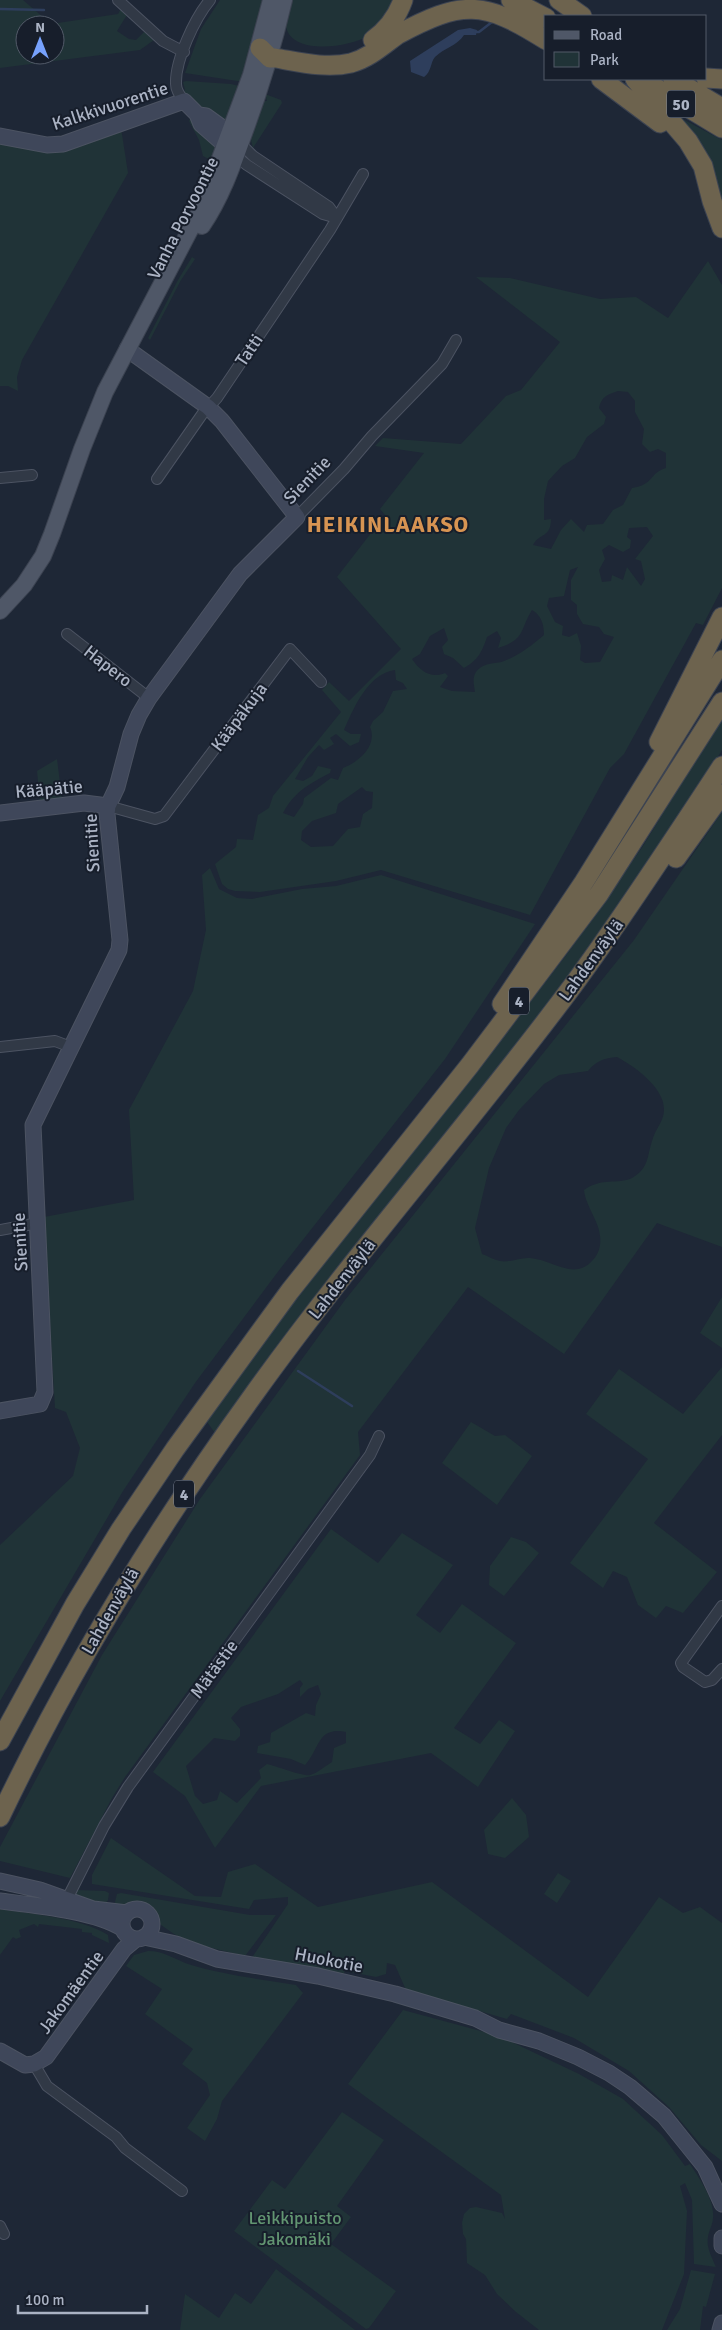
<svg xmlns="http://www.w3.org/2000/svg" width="722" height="2330" viewBox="0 0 722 2330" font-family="Signika,sans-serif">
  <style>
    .green { fill: #203337; fill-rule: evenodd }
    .water { fill: #2e3e5c }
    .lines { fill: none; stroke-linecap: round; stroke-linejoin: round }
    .stream { stroke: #2e3e5c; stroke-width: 2.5 }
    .street-casing { stroke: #4c5362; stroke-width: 12 }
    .secondary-casing { stroke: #4c5362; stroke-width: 17 }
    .primary-casing { stroke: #3b4250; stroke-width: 18 }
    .highway-casing { stroke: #3c4351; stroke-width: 21 }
    .street { stroke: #313946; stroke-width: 10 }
    .secondary { stroke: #3f475a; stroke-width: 15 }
    .primary { stroke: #4f5767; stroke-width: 16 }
    .highway { stroke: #6d634e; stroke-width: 19 }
    .labels { text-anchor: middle; stroke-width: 4; stroke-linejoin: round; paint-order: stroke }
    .shield { fill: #171e2b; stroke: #7f8696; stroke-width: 1 }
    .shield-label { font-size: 16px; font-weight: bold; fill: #abb3c4 }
    .street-label { font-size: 18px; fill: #abb3c4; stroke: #171e2b }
    .park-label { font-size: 18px; fill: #629571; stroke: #171e2b }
    .district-label { font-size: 22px; font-weight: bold; letter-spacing: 1px; fill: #d79452; stroke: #171e2b }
  </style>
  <rect width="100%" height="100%" fill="#1e2736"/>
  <path class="green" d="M0 0H23L51 24 118 14 123 5 130 10 117 31 129 39 136 40 146 30 154 40 140 50 0 68ZM25 25H55V55H25Z
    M220 0H263L244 82 185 73 201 29Z
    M290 0H397C392 12 378 29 368 36 350 47 296 55 287 30 283 21 288 9 290 0Z
    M186 81 231 84 243 87 230 119C214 123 198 103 185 95L183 93 185 90 183 82Z
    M265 94 281 100 282 103 253 148 250 136 263 101H267Z
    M675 115 722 140V207Z
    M191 117 217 142 214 162 203 156 199 140 189 121Z
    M121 128 128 173 22 360 17 377 18 391 8 386H0V142L39 150Z
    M192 257 195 259 181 280 150 340 148 338 178 280Z
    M708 261 722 285V588L703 625 696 623 624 754 610 768 530 915 381 870 336 881 260 892 235 891 228 889 222 884 215 864 236 847 237 839 253 840 258 815 269 808 273 796 341 712 322 690 329 682 349 701 401 649 337 577 385 515 380 509 424 453 375 446 383 438 461 444 506 396 521 390 560 342 476 277 510 278 600 299 636 297 668 318ZM618 391 628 392 635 401V412L644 429 642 444 650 452 658 449 666 453V468C649 473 654 485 632 488L623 505 613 510 603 524 587 525 584 532 571 519 561 530 551 549 533 545C539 533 551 538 551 519L544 520V499L548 481 562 466 575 458 587 437 604 424 606 417 599 408C601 397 608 394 618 391ZM647 527 653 536 635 559 641 561 645 579 641 586 627 567 623 580 612 575 611 581 602 582 599 570 605 559 602 550 609 545 623 552 630 548 631 540 627 537 629 528ZM578 567 571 580V600L577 605V614L583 624 599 627 604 634 614 637 600 662 585 663 580 660 581 646 577 633 569 637 562 635 563 626 555 622 547 606 549 598 564 596 570 570ZM532 610C541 615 544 624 544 635 532 645 520 655 504 661 494 665 485 661 476 672 472 678 474 685 475 692L452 691 440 687 448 676 445 673C431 679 420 671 412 659L420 654 430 636 444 628 448 640 442 647 444 654 453 658 464 668C478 660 482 652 487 637L497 631 501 638 498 648C526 639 519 631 532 610ZM395 670 396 680 403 683 407 689 393 691 383 712 373 721 370 727C378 745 359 762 343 768L338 780 331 778 304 798 303 804 294 817 283 813C294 792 309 784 330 773L331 769 318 766 312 776 303 781 295 779 308 757 319 745 324 750 334 744 330 738 336 734 350 746 359 742 361 734H351L344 730C354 707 368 674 395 670ZM362 787 366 791 373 792 372 808 363 814 360 827 348 829 333 846 311 847 301 840 302 831 312 821 336 813 338 804Z
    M722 717V750L704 780 590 946 525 1034 272 1355 215 1433 205 1419 325 1259 441 1117 567 954 643 846Z
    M57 759 62 799 40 802 37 771Z
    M722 812V1247L657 1223 564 1354 468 1287 358 1432 360 1455 125 1777 112 1798 70 1878 0 1861V1847L102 1655 200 1499 345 1300 634 940ZM617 1057C634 1066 665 1088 664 1110 664 1121 656 1128 653 1138 647 1154 650 1168 632 1178 617 1185 602 1177 584 1190 586 1209 603 1224 600 1245 599 1252 596 1257 591 1262 573 1280 553 1260 530 1258 521 1257 509 1263 500 1261 494 1260 488 1256 482 1254L475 1228 489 1168 506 1128 519 1110 544 1084 559 1075 588 1071C596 1061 604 1058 617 1057Z
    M210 868 219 889 237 898 252 899 302 889 336 886 381 875 535 924 445 1059 280 1269 195 1383 123 1491 0 1701V1545L73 1476 80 1448 66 1412 55 1408 44 1217 134 1200 129 1110 193 991 206 930 202 875Z
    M722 1297V1348L700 1333Z
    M722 1367V1435L654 1523 717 1572 683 1613 666 1606 656 1618 638 1605 627 1577 613 1571 603 1588 570 1563 648 1459 586 1414 619 1369 683 1414Z
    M471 1422 495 1436 505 1435 532 1456 497 1505 442 1463Z
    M331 1529 378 1563 402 1533 453 1565 416 1615 440 1633 462 1604 516 1643 454 1728 480 1744 499 1720 515 1731 478 1787 431 1753 261 1786 215 1848 185 1796 153 1772ZM300 1680 303 1684 300 1688V1697L308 1689 318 1685 321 1694 316 1705 315 1716 306 1713 271 1733 270 1742 258 1746 257 1753 291 1759 305 1765C320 1749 317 1726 346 1732V1743L334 1748 332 1762C325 1766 318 1773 310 1775 304 1777 276 1766 267 1764L259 1770 261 1778 237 1803 220 1791 217 1800 203 1804 195 1796 186 1766 214 1738 235 1741 240 1736V1729L231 1718 241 1707 278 1694Z
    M511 1537 526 1542 539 1553 504 1596 489 1585 490 1566Z
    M512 1798 526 1815 529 1837 505 1858 488 1854 484 1830Z
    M111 1838 195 1896 221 1897 228 1872 255 1864 318 1907 432 1882 588 1997 659 1897 683 1913 700 1907 722 1923V2161L701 2145 669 2107 629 2071 574 2038 511 2014 507 2019 406 1990 395 1965 387 1963 386 1974 376 1977 345 1971 343 1975 251 1959 288 1904V1897L254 1900 249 1909 92 1884V1875Z
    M558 1873 571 1881 557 1903 544 1894Z
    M77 1890 105 1891 109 1893 108 1900 103 1908 76 1895Z
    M121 1893 250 1915H276L245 1956 195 1944 174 1934 161 1925 150 1908 143 1903 130 1904 113 1910 117 1894Z
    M0 1909C31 1914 82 1918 108 1935L109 1943 92 1935V1933L82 1932V1929L39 1924 38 1927 34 1924 19 1930 21 1937 16 1939 13 1937 0 1955Z
    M148 1951C164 1951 174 1959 188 1964 223 1975 260 1979 296 1985L303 1993 222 2101 217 2119 205 2141 187 2128 210 2095 207 2083 182 2064 193 2049 145 2014 162 1989 126 1966 134 1955Z
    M403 2010 499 2036 579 2074 623 2099 662 2135 685 2166 690 2164C699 2178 715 2200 713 2218 713 2224 709 2230 708 2237 706 2248 712 2257 716 2267L694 2264 692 2200 685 2183 680 2186 687 2211 684 2274 662 2330H539L516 2312 497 2294 485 2275 467 2263 466 2239 463 2234 462 2223 464 2214 470 2208 476 2207 502 2213 505 2219 501 2195 348 2084Z
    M342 2112 384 2140 337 2206 351 2217 331 2244 396 2291 369 2328 366 2329 234 2231 272 2180 285 2189Z
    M276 2269 355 2330H180L185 2294 219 2318 235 2293 251 2304Z
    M691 2270 715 2274 706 2307 703 2306 700 2330H667L680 2309Z"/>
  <path class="water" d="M470 28 477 30 476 35H464C457 46 444 48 435 57 430 63 432 71 424 77L411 72 410 61 458 30Z"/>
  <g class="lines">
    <path class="stream" d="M0 9 44 10
      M475 32H479L492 22
      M298 1371 352 1406"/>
    <defs>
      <path id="street" d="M118 0 163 41 184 52
        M184 101C180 96 176 90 176 84 175 60 195 18 210 0
        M238 141 253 156 329 207 337 218
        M232 153 247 165 323 214 337 218
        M0 478 32 475
        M157 479 203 413 217 398 279 306 330 230 363 174
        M297 517 344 469 372 436 442 364 456 340
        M67 634 149 698
        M108 806 155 819 164 816 290 649 321 682
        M0 1047 55 1041 71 1047
        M0 1230 38 1223
        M722 1606 681 1663 683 1667 705 1682 712 1680 722 1669
        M64 1905 104 1826 128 1787 370 1455 379 1436
        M34 2064 47 2086 116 2137 125 2148 182 2191
        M0 2226 4 2234"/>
      <path id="secondary" d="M199 115 206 116 231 134
        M0 136 47 145 63 144 184 101 197 114 201 124 225 145
        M0 813 84 803 108 806
        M0 1411 40 1404 45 1392 33 1125 119 950 120 940 107 814 108 806 117 787 131 734 139 715 149 698 240 574 297 517 222 421 208 407 127 349
        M0 1881 40 1890 93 1909 127 1913
        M0 1901C32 1905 97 1911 123 1929
        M122 1924a15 15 0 1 1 30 0a15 15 0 1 1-30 0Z
        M144 1937 176 1944 217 1959 318 1976 395 1994 475 2018 499 2030 539 2041 578 2057 609 2073 630 2087 664 2116 705 2167 722 2204
        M0 2051 25 2065 34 2064 46 2057 124 1949 136 1939
        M722 2238V2246
        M720 2330 722 2323"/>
      <path id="primary" d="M202 226C221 198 232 167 243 136 260 91 273 47 284 0
        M0 611 24 585 43 556 52 534 82 449 105 392 202 207 251 75 271 0"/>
      <path id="highway" d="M511 0 546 18
        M559 0 582 16
        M373 40C387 30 397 17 403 0
        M260 48 270 58H275C299 62 326 69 351 63 369 58 382 46 397 35 462 0 483 0 546 40
        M706 78 722 79
        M601 79 660 123
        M635 79 688 141 703 166 712 201 722 228
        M641 79 722 128
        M673 79 722 108
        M659 742 722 617
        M676 858 722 794
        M502 1004 584 882 722 660
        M0 1741 75 1604 121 1529 175 1449 290 1291 470 1065 599 894 722 702
        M0 1817C71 1668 157 1528 254 1394 355 1253 471 1123 574 984 626 913 674 839 722 766"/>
    </defs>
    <use href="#street" class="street-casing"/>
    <use href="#secondary" class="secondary-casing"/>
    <use href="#primary" class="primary-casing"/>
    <use href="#highway" class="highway-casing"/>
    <use href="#street" class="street"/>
    <use href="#secondary" class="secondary"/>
    <use href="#primary" class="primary"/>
    <use href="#highway" class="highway"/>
  </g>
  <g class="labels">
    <g class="shield">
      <rect x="667" y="90.5" width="28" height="27" rx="4"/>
      <rect x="509" y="987.5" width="20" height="27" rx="4"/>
      <rect x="174" y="1480.5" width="20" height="27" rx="4"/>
    </g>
    <g class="shield-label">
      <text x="681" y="110">50</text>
      <text x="519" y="1007">4</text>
      <text x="184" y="1500">4</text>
    </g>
    <g class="street-label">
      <text transform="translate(110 106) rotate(-18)" y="6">Kalkkivuorentie</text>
      <text transform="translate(183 218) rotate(-63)" y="6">Vanha Porvoontie</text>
      <text transform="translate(249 350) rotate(-56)" y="6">Tatti</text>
      <text transform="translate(307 480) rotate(-46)" y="6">Sienitie</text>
      <text transform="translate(108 666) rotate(38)" y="6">Hapero</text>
      <text transform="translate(239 717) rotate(-53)" y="6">Kääpäkuja</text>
      <text transform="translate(49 789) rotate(-5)" y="6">Kääpätie</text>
      <text transform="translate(92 843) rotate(-93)" y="6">Sienitie</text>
      <text transform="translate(591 960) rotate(-54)" y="6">Lahdenväylä</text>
      <text transform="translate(20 1242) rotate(-93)" y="6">Sienitie</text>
      <text transform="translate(342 1279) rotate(-52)" y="6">Lahdenväylä</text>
      <text transform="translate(110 1611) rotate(-60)" y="6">Lahdenväylä</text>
      <text transform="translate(214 1669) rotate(-54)" y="6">Mätästie</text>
      <text transform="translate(329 1960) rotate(11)" y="6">Huokotie</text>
      <text transform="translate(71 1992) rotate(-54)" y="6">Jakomäentie</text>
    </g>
    <g class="park-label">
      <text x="295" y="2224">Leikkipuisto<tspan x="295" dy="21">Jakomäki</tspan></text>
    </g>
    <g class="district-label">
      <text x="388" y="532">HEIKINLAAKSO</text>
    </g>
  </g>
  <rect x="544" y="15" width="162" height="65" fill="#171e2b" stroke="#525a68"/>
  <rect x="554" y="31" width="25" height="8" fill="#4f5767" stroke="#525a68"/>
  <text x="590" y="40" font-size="15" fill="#abb3c4">Road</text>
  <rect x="554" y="52" width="25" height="15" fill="#203337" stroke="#525a68"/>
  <text x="590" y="65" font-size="15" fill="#abb3c4">Park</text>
  <g transform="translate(40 40)"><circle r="24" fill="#171e2b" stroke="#525a68"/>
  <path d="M0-4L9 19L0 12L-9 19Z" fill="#77a2fd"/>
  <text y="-8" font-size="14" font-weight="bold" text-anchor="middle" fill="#abb3c4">N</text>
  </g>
  <path d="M18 2305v8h129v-8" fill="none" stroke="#abb3c4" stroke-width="2.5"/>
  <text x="25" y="2305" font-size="15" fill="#abb3c4" stroke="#171e2b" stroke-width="4" paint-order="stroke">100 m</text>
</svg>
